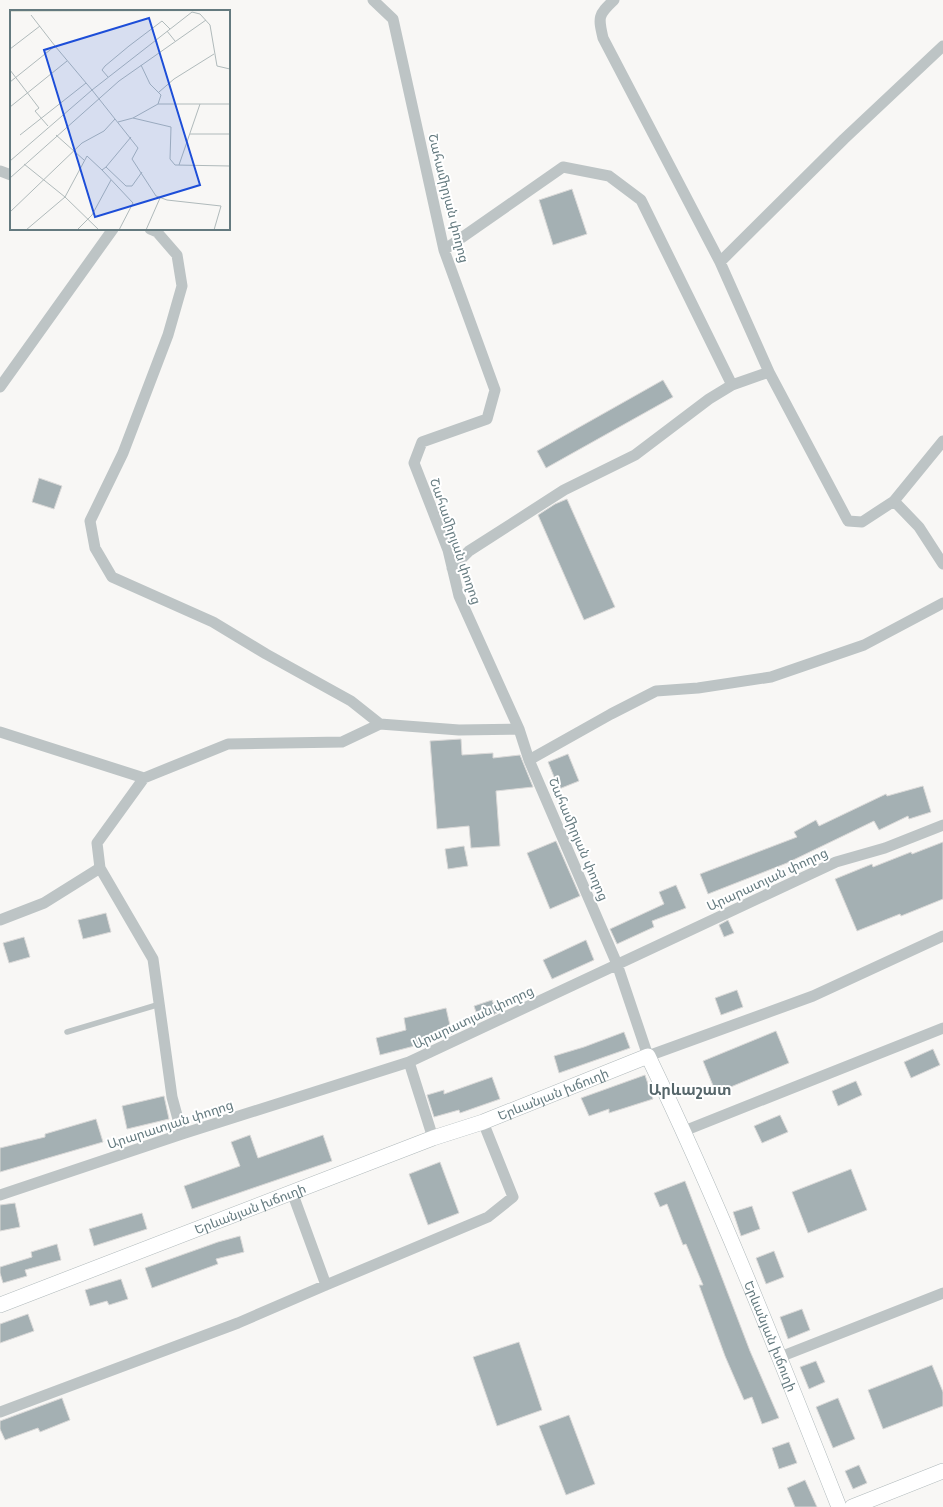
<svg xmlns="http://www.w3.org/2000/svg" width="943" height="1507" viewBox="0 0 943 1507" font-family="Karla,'Noto Sans Armenian',sans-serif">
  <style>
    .building { fill: #a4b0b3; stroke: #dad9d8 }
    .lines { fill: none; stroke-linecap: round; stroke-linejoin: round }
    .secondary-casing { stroke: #afb8ba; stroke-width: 16 }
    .lane { stroke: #bdc4c5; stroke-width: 5.5 }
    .street { stroke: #bdc4c5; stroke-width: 11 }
    .secondary { stroke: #fff; stroke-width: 15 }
    .labels { text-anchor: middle; stroke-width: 4; stroke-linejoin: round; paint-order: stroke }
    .street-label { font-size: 13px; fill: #647a7f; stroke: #fff }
    .quarter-label { font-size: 15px; font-weight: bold; fill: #56666a; stroke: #fff }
    .inset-road { fill: none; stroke: #b0babb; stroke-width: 1 }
    .view { fill: #1d4ed8; fill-opacity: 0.15; stroke: #1d4ed8; stroke-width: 2 }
    .inset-edge { fill: none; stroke: #647a7f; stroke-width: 2 }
  </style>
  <rect width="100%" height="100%" fill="#f8f7f5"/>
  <path class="building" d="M572 189 587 234 553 245 539 200Z
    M663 380 673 397 546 468 537 451Z
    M39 478 62 486 54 509 32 502Z
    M567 499 615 607 584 620 538 515 555 504Z
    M461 739 462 755 493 753V758L520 755 533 787 496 791 500 846 471 848 469 826 437 829 430 741Z
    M568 754 579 781 559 789 548 762Z
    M923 786 931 812 909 819 908 816 879 830 874 821 787 863 708 894 700 874 797 837 794 832 816 820 819 826 886 794 887 796Z
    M556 841 580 896 550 909 527 853Z
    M943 842V899L901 916 900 914 857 931 835 879 872 864 873 867 911 852 912 854Z
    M464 846 468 866 448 869 445 849Z
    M676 885 686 908 652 921 654 927 617 944 610 929 664 904 659 892Z
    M106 913 111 932 83 939 78 920Z
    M728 920 734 933 724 937 719 925Z
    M24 937 30 957 9 963 3 943Z
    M586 940 594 960 552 979 543 960Z
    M737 990 743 1007 721 1015 715 998Z
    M492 1000 497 1013 479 1021 474 1006Z
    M446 1008 452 1034 441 1039 380 1055 376 1038 406 1030 404 1018Z
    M776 1031 789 1063 716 1093 703 1061Z
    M624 1032 630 1048 559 1073 554 1056 584 1047Z
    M933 1049 940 1065 911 1078 904 1062Z
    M645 1075 653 1099 609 1113V1109L589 1116 581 1098Z
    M492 1077 500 1099 460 1113 459 1110 434 1117 427 1095 444 1090V1094Z
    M856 1081 862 1095 838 1106 832 1091Z
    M164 1096 169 1119 127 1129 122 1106Z
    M780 1115 788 1132 762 1143 754 1126Z
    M96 1119 103 1142 0 1172V1148L45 1137V1134Z
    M250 1135 258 1158 323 1135 332 1161 192 1209 184 1186 240 1166 231 1142Z
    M440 1162 459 1213 428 1225 409 1174Z
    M851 1169 867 1210 808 1233 792 1192Z
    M685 1181 750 1351 779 1418 762 1424 752 1397 744 1400 725 1356 699 1285H703L686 1244 683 1245 667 1204 660 1207 654 1193Z
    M15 1203 20 1227 0 1231V1205Z
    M752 1206 760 1229 741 1236 733 1212Z
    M142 1213 147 1229 94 1246 89 1229Z
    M240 1236 244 1252 216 1259 218 1264 152 1288 145 1268 218 1242Z
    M57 1244 61 1260 25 1270 27 1276 3 1283 0 1273V1267L32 1257 31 1252Z
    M774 1251 784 1277 766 1284 756 1258Z
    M121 1279 128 1299 109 1305 107 1301 90 1306 85 1290Z
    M802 1309 810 1330 788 1339 780 1317Z
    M28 1314 34 1331 0 1343V1324Z
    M519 1342 542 1410 497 1426 473 1357Z
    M816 1361 825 1382 809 1389 800 1367Z
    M932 1365 943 1392V1406L883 1429 868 1390Z
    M62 1398 70 1420 40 1432 38 1428 5 1440 0 1429V1421Z
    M838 1398 855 1439 833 1448 816 1407Z
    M569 1415 595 1484 566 1495 539 1426Z
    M789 1442 797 1463 779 1469 772 1448Z
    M859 1465 867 1483 853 1489 845 1471Z
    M805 1480 817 1507H795L787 1488Z"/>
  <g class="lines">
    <defs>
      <g id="secondary">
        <path id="s1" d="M0 1305 433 1138 483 1122 648 1056C719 1203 779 1355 839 1507"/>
        <path d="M852 1507 943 1471"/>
      </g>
    </defs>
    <use href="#secondary" class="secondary-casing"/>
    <path class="lane" d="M67 1032 160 1004"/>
    <path class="street" d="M373 0 393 19 444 250 495 390 487 419 422 442 414 463 448 550 459 596 519 729 529 760 617 964 648 1056 813 996 943 936
      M614 0C598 15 598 17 603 38L720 262 769 372
      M0 171 11 175
      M150 229 157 232 177 255 182 286 168 335 123 453 90 521 95 548 112 577 213 622 266 654 351 701 380 724
      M444 250 563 167 609 176 641 200 732 385 769 372 848 521 862 522 894 501 943 441
      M720 262 844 139 943 46
      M0 387 113 229
      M894 501 919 527 943 564
      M452 568 469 551 564 490 635 455 709 399 732 385
      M0 732 144 778
      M529 760 611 714 656 691 698 688 771 677 864 645 943 603
      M0 920 44 903 100 868
      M409 1062 433 1138
      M684 1131 943 1028
      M182 1134 172 1097 153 959 100 868 97 843 144 778 228 744 342 742 380 724 459 730 519 729
      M292 1192 326 1285
      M0 1195 182 1134 409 1062 836 862 885 848 943 825
      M780 1357 943 1293
      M0 1412 238 1323 326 1285 488 1217 513 1197 483 1122"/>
    <use href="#secondary" class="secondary"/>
  </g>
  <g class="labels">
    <g class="street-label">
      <text transform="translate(449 198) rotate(76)" y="5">Շահամիրյան փողոց</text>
      <text transform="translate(456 541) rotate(71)" y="5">Շահամիրյան փողոց</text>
      <text transform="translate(579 839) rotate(67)" y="5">Շահամիրյան փողոց</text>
      <text transform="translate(767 879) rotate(-25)" y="5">Արարատյան փողոց</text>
      <text transform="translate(473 1017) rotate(-25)" y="5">Արարատյան փողոց</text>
      <text dy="5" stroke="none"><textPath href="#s1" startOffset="592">Երևանյան խճուղի</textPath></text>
      <text transform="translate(170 1124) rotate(-18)" y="5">Արարատյան փողոց</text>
      <text dy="5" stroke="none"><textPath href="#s1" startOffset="268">Երևանյան խճուղի</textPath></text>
      <text dy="5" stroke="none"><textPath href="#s1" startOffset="1000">Երևանյան խճուղի</textPath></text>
    </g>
    <g class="quarter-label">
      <text x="690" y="1095">Արևաշատ</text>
    </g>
  </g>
  <g transform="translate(10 10)">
    <rect width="220" height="220" fill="#f8f7f5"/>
    <path d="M0 0H220V1L0 2Z" fill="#d9ddd5"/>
    <path class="inset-road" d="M21 5 45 36M157 21 165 31M0 39 30 16M0 60 29 98 25 101 38 116M98 67 92 60 95 56 119 36 152 11 160 19M0 72 45 36 82 80 182 2 190 4 200 15 207 56 220 59M149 82 164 69 204 44M148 94H220M0 97 57 51M123 108 161 117 160 149 165 155 220 156M108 112 123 108 148 94 151 85 140 74 131 55M180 124H220M10 125 76 73M46 125 74 150M0 151 82 80 128 138 122 149 146 186 157 190 211 196 204 220M14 154 55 187 89 220M169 155 190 94M96 157 121 127M92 160 123 193 109 220M0 168 109 71 196 10M0 202 72 133 94 121 105 109M16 220 55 187 77 146 92 160 96 157 116 176H122L132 162M67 220 82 205 101 170M136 220 150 188"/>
    <path class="view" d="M139 8 190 175 85 207 34 40Z"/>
    <rect width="220" height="220" class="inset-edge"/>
  </g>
</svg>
